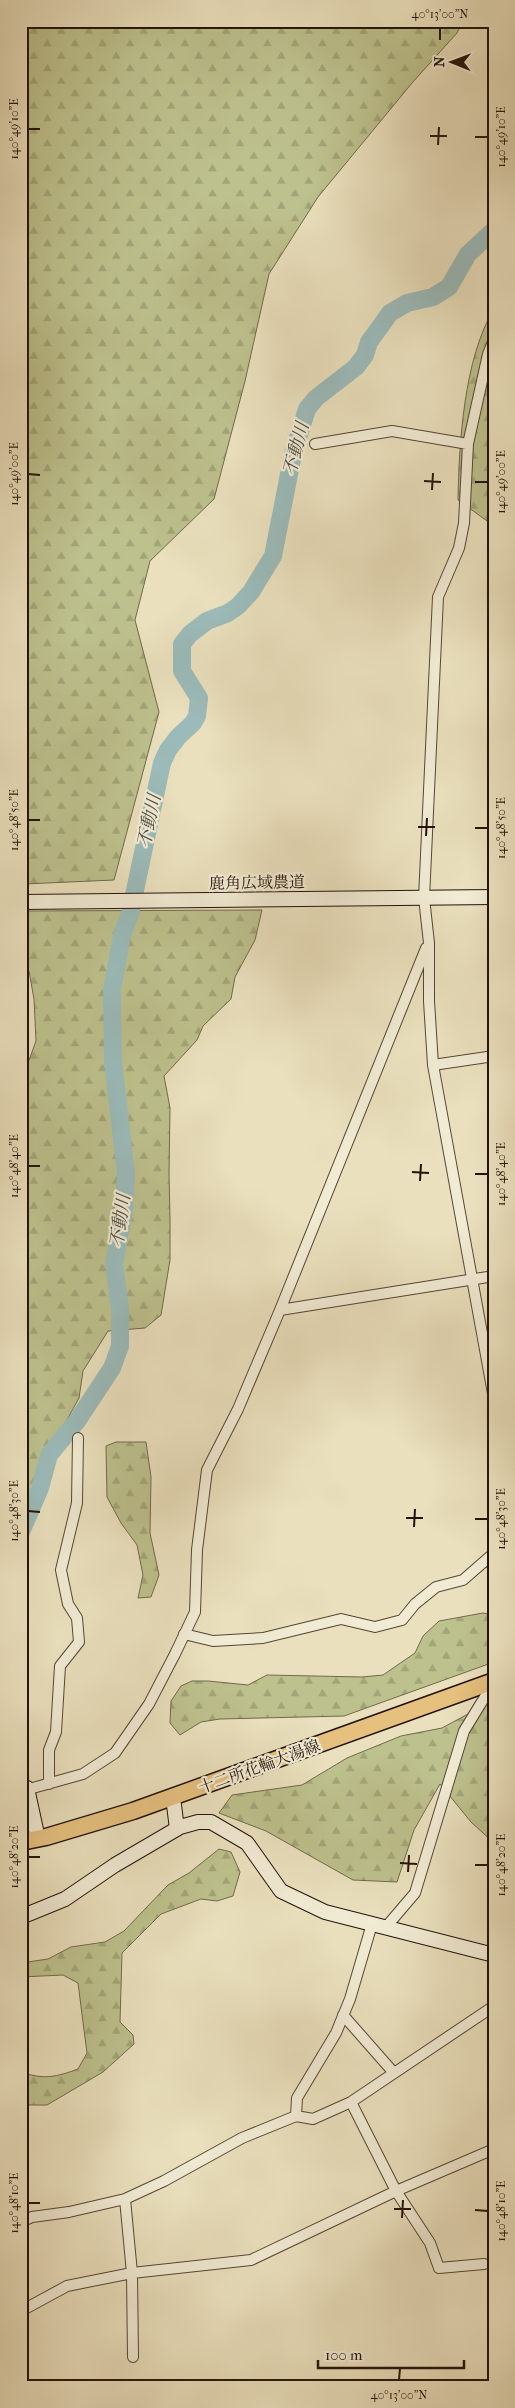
<svg xmlns="http://www.w3.org/2000/svg" width="515" height="2408" viewBox="0 0 515 2408" font-family="'IM FELL French Canon','Noto Serif JP',serif">
  <style>
    .forest { fill: url(#forest-firs); stroke: #706a4a }
    .lines { fill: none; stroke-linecap: round; stroke-linejoin: round }
    .river { stroke: #9bbbba; stroke-width: 18 }
    .street-casing { stroke: #554634; stroke-width: 12 }
    .secondary-casing { stroke: #231207; stroke-width: 16 }
    .primary-casing { stroke: #231207; stroke-width: 19 }
    .street { stroke: #f1ebd4; stroke-width: 10 }
    .secondary { stroke: #f1ebd4; stroke-width: 14 }
    .primary { stroke: #e5c07e; stroke-width: 16 }
    .ticks { fill: none; stroke: #231207; stroke-width: 2 }
    .labels { text-anchor: middle; stroke-width: 4.5; stroke-linejoin: round; paint-order: stroke }
    .street-label { font-size: 16px; fill: #231207; stroke: #f1ebd4 }
    .water-label { font-size: 18px; font-style: italic; fill: #4d4d46; stroke: #f1ebd4 }
    .neatline { fill: none; stroke: #231207; stroke-width: 2 }
    .ticks-label { font-size: 12px; text-anchor: middle; fill: #231207 }
  </style>
  <defs>
    <pattern id="forest-firs" width="22" height="20" patternUnits="userSpaceOnUse" patternTransform="scale(1.25)"><rect width="22" height="20" fill="#bdc18d"/><path d="M5 1l3.5 6h-7zM16 11l3.5 6h-7z" fill="#a2a578"/></pattern>
  </defs>
  <rect width="100%" height="100%" fill="#eae0bd"/>
  <filter id="stains"><feTurbulence type="fractalNoise" baseFrequency=".004" numOctaves="4"/><feColorMatrix values="0 0 0 0 .2 0 0 0 0 .09 0 0 0 0 .02 0 0 0 .5 -.17"/></filter>
  <radialGradient id="worn" r=".72"><stop offset=".6" stop-color="#630" stop-opacity="0"/><stop offset="1" stop-color="#630" stop-opacity=".3"/></radialGradient>
  <path class="forest" d="M21 21H463L457 33 412 83 318 197 269 274 245 381 214 499 150 561 135 620 159 712 114 880 24 884 21 832Z
    M494 309V526L458 500C459 443 464 358 494 309Z
    M262 910 255 940 235 977 231 999 203 1026 197 1040 164 1076 170 1108 169 1174 170 1220V1260L161 1315 145 1328 108 1331 83 1371 79 1398 51 1449 21 1521V1112L24 1074 36 1041 34 999 29 971 21 969V911Z
    M116 1442H146L151 1477 150 1533 159 1575 151 1597 138 1598 143 1575 137 1545 121 1523 107 1497 106 1446Z
    M483 1613 494 1615V1662L344 1716 220 1719 201 1722 180 1735 170 1723 171 1701 181 1686 192 1681H208L248 1685 267 1675 362 1677 383 1675 415 1653 423 1636 439 1621Z
    M494 1700V1843L471 1822 440 1784 414 1830 397 1882 353 1880 266 1831 219 1813 232 1795 302 1785 347 1758 401 1736 442 1728Z
    M219 1849 231 1852 240 1872 233 1896 217 1901 201 1899 161 1914 122 1953 120 2022 133 2035 134 2044 103 2072 47 2105H21V2072C44 2080 56 2077 78 2069L87 2053 78 1983 63 1975 21 1977V1963L48 1959 71 1947 105 1942 124 1931 168 1885 189 1873Z"/>
  <g class="lines">
    <path class="river" d="M21 1532 40 1488 49 1455 77 1421 112 1368 120 1346V1310L114 1264 124 1210 126 1174 113 1062 112 990 122 935 130 914 162 763 168 750 178 737 193 723 197 716 199 698 182 671V644L190 634 207 621 228 613 238 606 251 592 273 556 293 454 307 409 316 398 356 367 365 355 369 342 390 313 407 303 433 297 449 287 468 254 494 230"/>
    <defs>
      <path id="street" d="M494 340 488 354 468 444 464 523 459 548 438 597 424 898 429 943V1001L433 1065 494 1399
        M315 444 392 431 468 444
        M433 1065 494 1056
        M280 1310 494 1276
        M489 1559 494 1569
        M184 1634 213 1641 263 1638 341 1619 375 1627 402 1620 415 1604 436 1587 463 1580 494 1553
        M49 1784V1750L56 1732 60 1666 79 1642 77 1618 68 1604 61 1570 77 1503 78 1438
        M22 1791 83 1774 115 1753 149 1704 175 1654 195 1612 197 1550 207 1470 238 1409 280 1310 426 948
        M386 1927 415 1893 464 1731 494 1682
        M343 2015 394 2073
        M351 2102 396 2191 430 2243 439 2268 484 2264
        M296 2116 297 2098 336 2033 350 1999 372 1924
        M125 2199 132 2273 133 2357
        M21 2222 32 2217 69 2212 125 2199 164 2181 242 2138 296 2116 313 2119 351 2102 494 2006
        M21 2311 67 2286 132 2273 251 2260 396 2191 494 2149"/>
      <path id="secondary" d="M21 902 494 897
        M27 1788 38 1839
        M173 1797 177 1829
        M21 1917 65 1899 115 1865 180 1827 198 1822H211L247 1843 281 1891 325 1912 494 1955"/>
      <path id="primary" d="M21 1842 46 1837 133 1811 494 1681"/>
    </defs>
    <use href="#street" class="street-casing"/>
    <use href="#secondary" class="secondary-casing"/>
    <use href="#primary" class="primary-casing"/>
    <use href="#street" class="street"/>
    <use href="#secondary" class="secondary"/>
    <use href="#primary" class="primary"/>
  </g>
  <path class="ticks" d="M440 40V28M28 129H40M430 136H447M475 137H488M438 145 439 127M28 474 40 475M424 481 441 482M475 482H488M432 490 433 473M28 820H40M418 827H435M475 828H488M426 836 427 818M28 1166H40M412 1172 429 1173M475 1174H488M420 1181 421 1164M28 1511 40 1512M406 1518H423M475 1519H488M414 1527 415 1509M28 1857H40M400 1863 417 1864M475 1865H488M408 1872 409 1855M28 2203H40M394 2209H411M475 2210 488 2211M402 2218 403 2200M399 2380 400 2368"/>
  <g class="labels">
    <g class="street-label">
      <text transform="translate(257 882) rotate(-1)" y="6">鹿角広域農道</text>
      <text transform="translate(259 1766) rotate(-20)" y="6">十二所花輪大湯線</text>
    </g>
    <g class="water-label">
      <text transform="translate(296 449) rotate(-75)" y="6">不動川</text>
      <text transform="translate(149 821) rotate(-78)" y="6">不動川</text>
      <text transform="translate(120 1221) rotate(-82)" y="6">不動川</text>
    </g>
  </g>
  <rect width="515" height="2408" fill="none" stroke="#eae0bd" stroke-width="55"/>
  <g transform="translate(452 62) rotate(271)" stroke="#f1ebd4" stroke-width="4" paint-order="stroke">
  <path d="M0-4L9 19L0 12L-9 19Z" fill="#231207"/>
  <text y="-8" font-size="14" font-weight="bold" text-anchor="middle" fill="#231207">N</text>
  </g>
  <path d="M318 2360v8h146v-8" fill="none" stroke="#231207" stroke-width="2.5"/>
  <text x="325" y="2360" font-size="15" fill="#231207" stroke="#f1ebd4" stroke-width="4" paint-order="stroke">100 m</text>
  <rect x="28" y="28" width="460" height="2352" class="neatline"/>
  <g class="ticks-label">
    <text x="440" y="18">40°13'00"N</text>
    <text transform="translate(14 129) rotate(-90)" y="4">140°49'10"E</text>
    <text transform="translate(501 137) rotate(-90)" y="4">140°49'10"E</text>
    <text transform="translate(14 474) rotate(-90)" y="4">140°49'00"E</text>
    <text transform="translate(501 482) rotate(-90)" y="4">140°49'00"E</text>
    <text transform="translate(14 820) rotate(-90)" y="4">140°48'50"E</text>
    <text transform="translate(501 828) rotate(-90)" y="4">140°48'50"E</text>
    <text transform="translate(14 1166) rotate(-90)" y="4">140°48'40"E</text>
    <text transform="translate(501 1174) rotate(-90)" y="4">140°48'40"E</text>
    <text transform="translate(14 1511) rotate(-90)" y="4">140°48'30"E</text>
    <text transform="translate(501 1519) rotate(-90)" y="4">140°48'30"E</text>
    <text transform="translate(14 1857) rotate(-90)" y="4">140°48'20"E</text>
    <text transform="translate(501 1865) rotate(-90)" y="4">140°48'20"E</text>
    <text transform="translate(14 2203) rotate(-90)" y="4">140°48'10"E</text>
    <text transform="translate(501 2211) rotate(-90)" y="4">140°48'10"E</text>
    <text x="399" y="2399">40°13'00"N</text>
  </g>
  <rect width="100%" height="100%" filter="url(#stains)"/>
  <rect width="100%" height="100%" fill="url(#worn)"/>
</svg>
